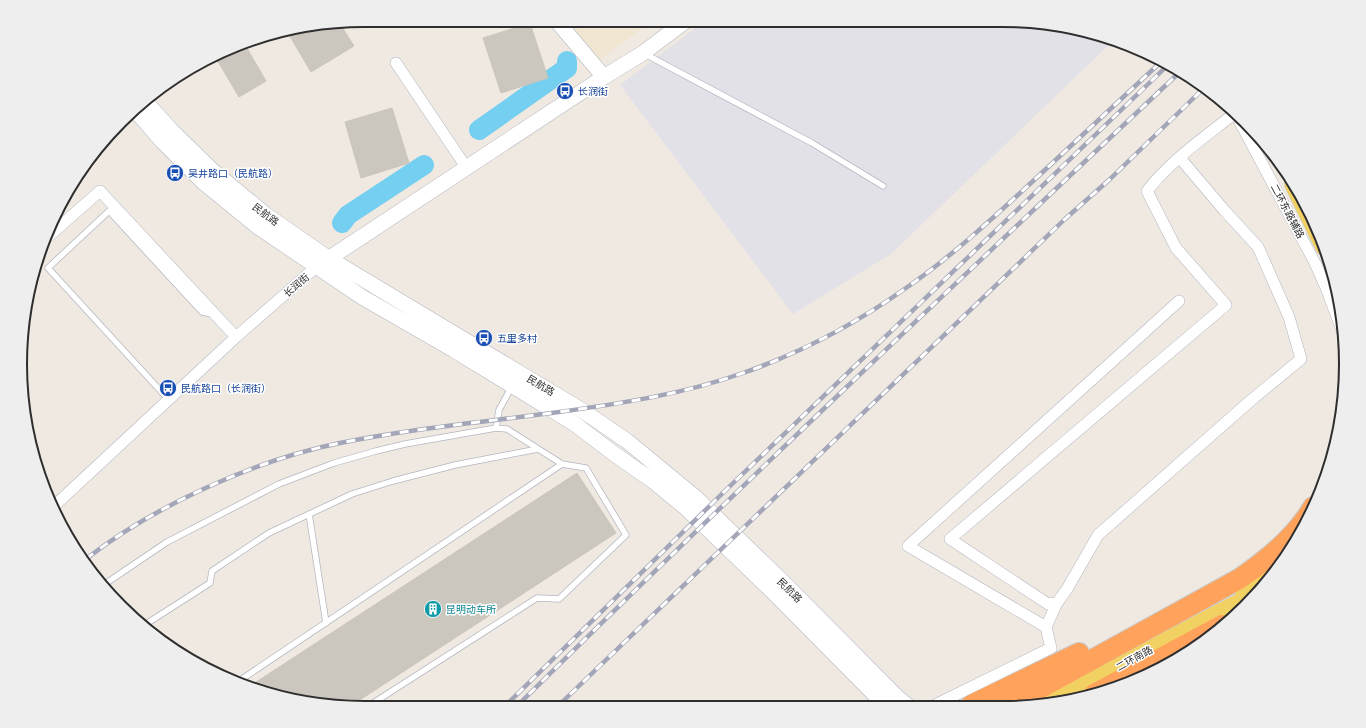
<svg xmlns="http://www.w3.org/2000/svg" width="1366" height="728" viewBox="0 0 1366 728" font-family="Quicksand,'Noto Sans SC',sans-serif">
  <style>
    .industrial { fill: #e3e1e8 }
    .education { fill: #f0e6d1 }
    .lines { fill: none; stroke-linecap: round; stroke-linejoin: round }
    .river { stroke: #75cff0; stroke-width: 20 }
    .building { fill: #cbc7bf; stroke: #cbc5ba }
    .lane-casing { stroke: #b4b7c1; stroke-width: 7 }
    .street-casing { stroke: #b4b7c1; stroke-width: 12 }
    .secondary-casing { stroke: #b4b7c1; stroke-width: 16 }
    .primary-casing { stroke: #c9c9c9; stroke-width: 18 }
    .highway-casing { stroke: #c9c9c9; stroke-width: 22 }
    .lane { stroke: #fff; stroke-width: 5.5 }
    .street { stroke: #fff; stroke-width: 11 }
    .secondary { stroke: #fff; stroke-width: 15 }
    .primary { stroke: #f2d163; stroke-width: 17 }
    .highway { stroke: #ffa35c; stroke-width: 20 }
    .rail-casing { stroke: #a3a6b8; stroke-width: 4.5 }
    .rail { stroke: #fff; stroke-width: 3; stroke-dasharray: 9; stroke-linecap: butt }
    .labels { text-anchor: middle; stroke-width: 3; stroke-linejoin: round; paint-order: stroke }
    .transit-label { font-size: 10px; fill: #164399; stroke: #fff; text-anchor: start }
    .street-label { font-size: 10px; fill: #2e2e2e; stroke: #fff }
    .culture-label { font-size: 10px; fill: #0d838f; stroke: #fff; text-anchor: start }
    .rim { fill: none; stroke: #2e2e2e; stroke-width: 2 }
  </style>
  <rect width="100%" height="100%" fill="#efe9e1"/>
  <path class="industrial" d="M706 20 1024 21 1091 32 1113 41 891 254 793 314 620 85Z"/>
  <path class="education" d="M566 20H654L599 60Z"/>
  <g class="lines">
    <path class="river" d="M479 130 567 68V61
      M342 223 348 215 424 165"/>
  </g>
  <path class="building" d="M530 23 548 78 501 93 483 38Z
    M340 24 354 46 311 72 288 33Z
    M244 43 266 81 239 97 216 58Z
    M392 108 409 163 361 178 345 122Z
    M577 473 616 533 349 707H342L275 696 250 686Z"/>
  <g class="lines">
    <defs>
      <path id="lane" d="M645 54 812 143 883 186
        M168 399 48 268 109 211 202 312 213 314
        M496 428 499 410 512 386
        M309 514 326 623
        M102 586 167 542 279 484 334 463 376 451 405 444 496 428 507 429 562 464 586 468 626 535 559 599 537 598 367 707
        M146 624 210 583 212 571 269 533 352 494 393 481 455 465 538 449
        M239 681 562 464"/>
      <path id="street" d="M396 63 466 167
        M1234 111 1315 263 1327 290 1344 336
        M1180 158 1224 210 1258 247 1289 317 1301 359 1249 402 1098 535 1067 589 1057 603 1048 604 950 539 1226 305 1176 248 1147 191C1171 160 1205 137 1235 113
        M50 235 100 191 236 337
        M53 507 236 337 316 267
        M1046 627 1057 603
        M935 705 1051 648 1046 627 908 546 1179 301"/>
      <path id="secondary" d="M556 20 604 77
        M145 101 172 131 213 171 266 215 328 258 583 411 627 441 695 497 782 581 897 697 908 706
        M136 111 162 141 203 182 258 227 362 297 454 350 575 424 613 453 653 481 686 508 772 591 886 706
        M322 263 604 77 643 53 687 20"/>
      <path id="primary" d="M1293 184 1324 247
        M1244 594 1273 573
        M1045 705C1117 669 1186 628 1258 593"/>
      <path id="highway" d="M1094 694 1222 625
        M971 705 1079 653
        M1010 705 1239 579C1267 560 1296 537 1313 507"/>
    </defs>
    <use href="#lane" class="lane-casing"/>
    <use href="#street" class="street-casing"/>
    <use href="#secondary" class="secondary-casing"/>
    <use href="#primary" class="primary-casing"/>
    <use href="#highway" class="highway-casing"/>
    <use href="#lane" class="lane"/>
    <use href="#street" class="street"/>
    <use href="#secondary" class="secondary"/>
    <use href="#primary" class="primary"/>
    <use href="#highway" class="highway"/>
    <defs>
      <path id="rail" d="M86 559C154 506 255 460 340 443 410 429 481 422 552 413 617 404 681 395 743 373 800 353 857 323 906 288 951 257 992 219 1032 182 1075 142 1119 101 1162 61
        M504 707 728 488 1169 64
        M516 707C735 491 958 281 1181 71
        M557 707 1065 219 1109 180 1204 88"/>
    </defs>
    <use href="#rail" class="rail-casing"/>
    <use href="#rail" class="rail"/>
  </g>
  <defs>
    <symbol id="bus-disc" viewBox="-11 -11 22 22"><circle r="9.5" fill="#1a4fb4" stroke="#fff"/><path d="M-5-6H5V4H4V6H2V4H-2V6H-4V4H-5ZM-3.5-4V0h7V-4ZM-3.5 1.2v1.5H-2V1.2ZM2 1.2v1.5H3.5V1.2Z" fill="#fff"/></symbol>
    <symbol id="building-disc" viewBox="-11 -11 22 22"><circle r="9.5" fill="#0f9aa8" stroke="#fff"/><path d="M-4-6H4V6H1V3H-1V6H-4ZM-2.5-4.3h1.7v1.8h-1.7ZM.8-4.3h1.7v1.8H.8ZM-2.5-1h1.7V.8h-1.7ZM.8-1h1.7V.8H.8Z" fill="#fff"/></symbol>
  </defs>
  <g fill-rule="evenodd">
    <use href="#bus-disc" x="555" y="81" width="20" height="20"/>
    <use href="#bus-disc" x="165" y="163" width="20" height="20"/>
    <use href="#bus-disc" x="474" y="328" width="20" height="20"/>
    <use href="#bus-disc" x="158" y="378" width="20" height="20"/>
    <use href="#building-disc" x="423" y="599" width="20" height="20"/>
  </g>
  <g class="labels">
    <g class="transit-label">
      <text x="578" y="95">长润街</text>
      <text x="188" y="177">吴井路口（民航路）</text>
      <text x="497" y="342">五里多村</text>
      <text x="181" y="392">民航路口（长润街）</text>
    </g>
    <g class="street-label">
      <text transform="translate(1288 211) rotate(62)" y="4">二环东路辅路</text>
      <text transform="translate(266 214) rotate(37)" y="4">民航路</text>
      <text transform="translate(296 285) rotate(-41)" y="4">长润街</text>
      <text transform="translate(541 385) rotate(31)" y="4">民航路</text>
      <text transform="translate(790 590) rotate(45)" y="4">民航路</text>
      <text transform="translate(1134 658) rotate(-29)" y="4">二环南路</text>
    </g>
    <g class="culture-label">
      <text x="446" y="613">昆明动车所</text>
    </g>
  </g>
  <path d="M0 0H1366V728H0ZM364 27H1002A337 337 0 0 1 1339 364V364A337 337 0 0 1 1002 701H364A337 337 0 0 1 27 364V364A337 337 0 0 1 364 27Z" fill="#eee" fill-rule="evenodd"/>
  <path class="rim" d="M364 27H1002A337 337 0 0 1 1339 364V364A337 337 0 0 1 1002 701H364A337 337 0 0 1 27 364V364A337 337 0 0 1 364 27Z"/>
</svg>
